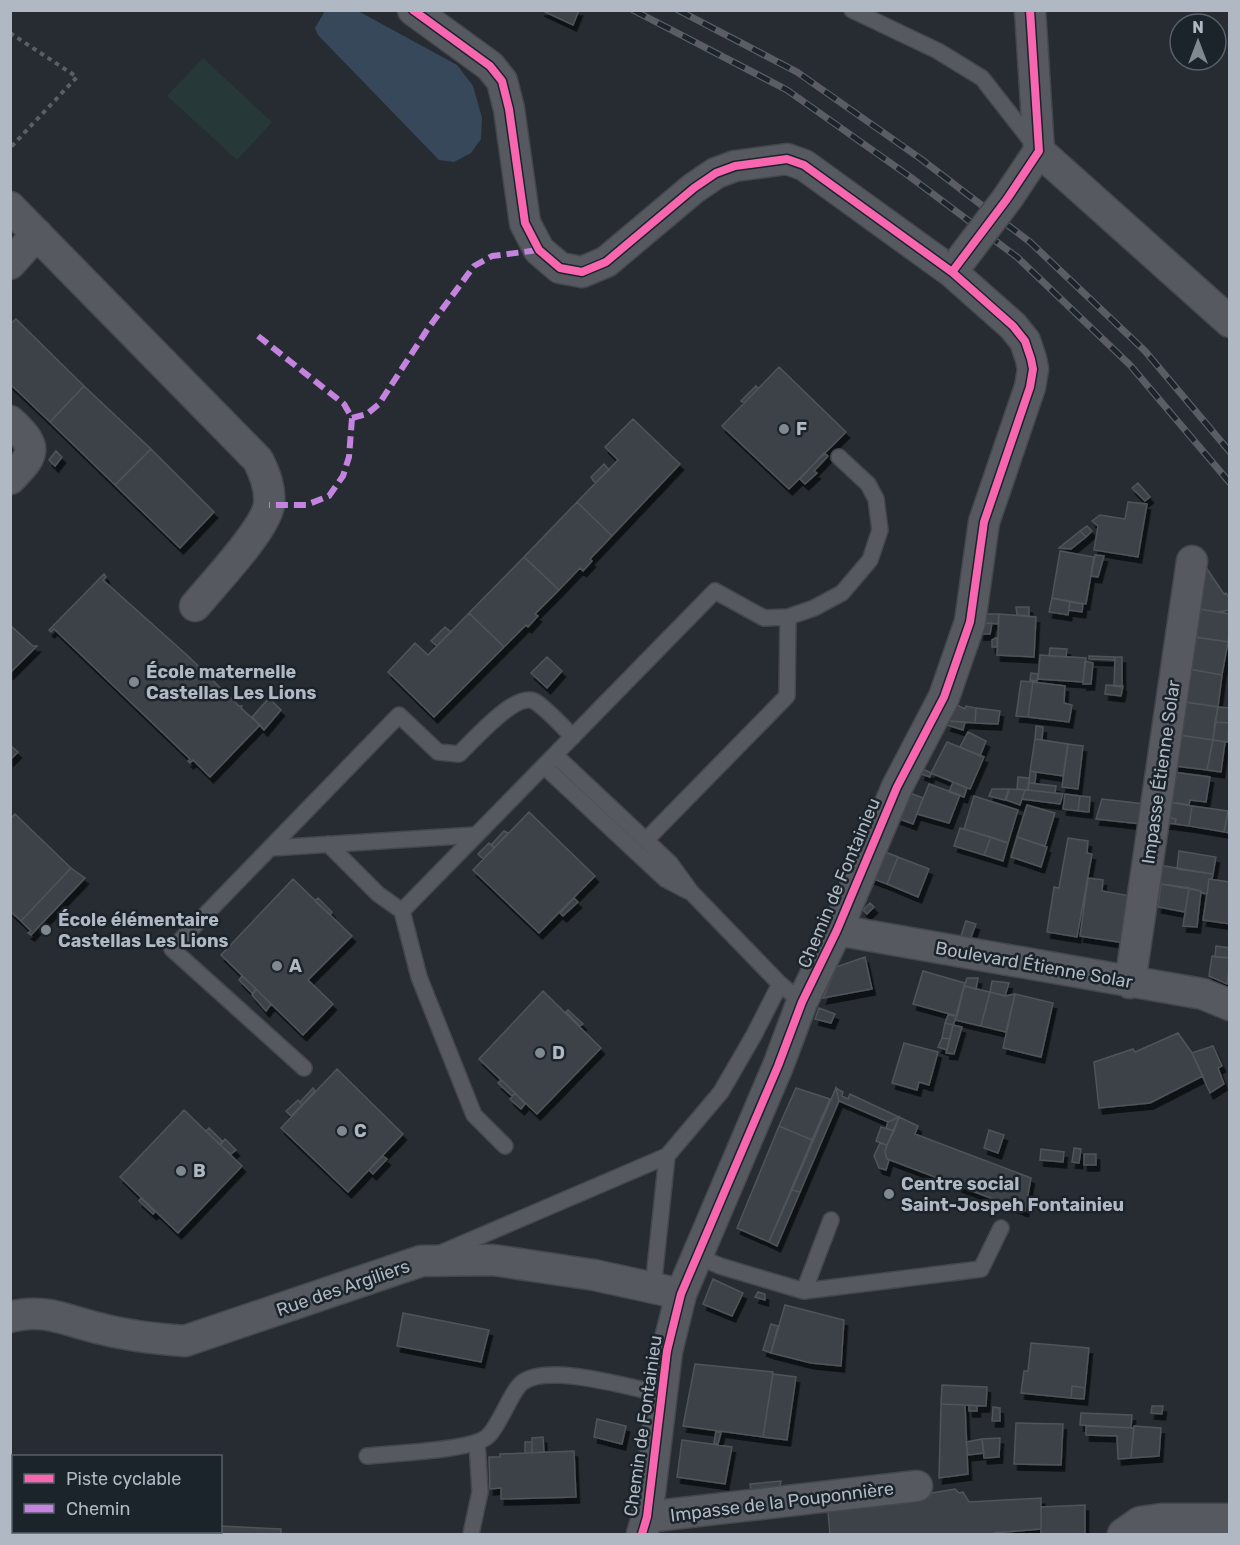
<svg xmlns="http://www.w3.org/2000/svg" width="1240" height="1545" viewBox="0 0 1240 1545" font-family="Rubik,sans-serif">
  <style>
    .green { fill: #273838 }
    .water { fill: #37485a }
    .building { fill: #3e4348; stroke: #4e5459; stroke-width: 1.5; filter: url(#shadow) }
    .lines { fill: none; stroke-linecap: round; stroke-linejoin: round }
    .service-casing { stroke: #44484c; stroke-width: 18 }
    .minor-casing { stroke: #44484c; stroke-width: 33 }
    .path { stroke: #5a5f64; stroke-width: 4; stroke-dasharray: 4.5 4.5; stroke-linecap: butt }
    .service { stroke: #565a60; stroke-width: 15 }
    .minor { stroke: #565a60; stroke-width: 30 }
    .rail-casing { stroke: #5a5e64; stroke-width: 7 }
    .rail { stroke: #1b232b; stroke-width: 4.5; stroke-dasharray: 14; stroke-linecap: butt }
    .minor-bridge-casing { stroke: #44484c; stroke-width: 33; stroke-linecap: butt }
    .minor-bridge { stroke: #565a60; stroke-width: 30 }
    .quiet { stroke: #c483df; stroke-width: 6; stroke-dasharray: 12 6; stroke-linecap: butt }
    .cycleway-casing { stroke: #1b232b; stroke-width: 11 }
    .cycleway { stroke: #f766af; stroke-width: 8 }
    .poi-dot { fill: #808890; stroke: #1b232b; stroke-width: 2 }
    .labels { text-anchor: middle; stroke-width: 5; stroke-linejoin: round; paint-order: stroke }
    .poi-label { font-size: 18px; font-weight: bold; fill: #b0b9c3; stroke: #1b232b; text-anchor: start }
    .street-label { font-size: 18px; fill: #b0b9c3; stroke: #1b232b }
  </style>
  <defs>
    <filter id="shadow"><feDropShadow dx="3.5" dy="6" stdDeviation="0" flood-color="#0009"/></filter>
  </defs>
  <rect width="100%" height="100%" fill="#262c32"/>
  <path class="green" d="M203 58 272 122 237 160 167 96Z"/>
  <path class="water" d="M325 11H358L457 65 473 86 482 118 481 139 471 153 454 162 439 160 318 35 315 28Z"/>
  <path class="building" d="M541 10H579L573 25Z
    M16 319 84 386 50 422 10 384V324Z
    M779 367 846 432 789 489 722 426Z
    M84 386 151 449 115 485 50 422Z
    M756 386 758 389 744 403 741 401Z
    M633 419 680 464 612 536 577 502 618 460 605 447Z
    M151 449 214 512 180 548 115 485Z
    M56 451 62 457 55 466 49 460Z
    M824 453 828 456 814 471 817 473 805 484 800 479Z
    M604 464 609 470 595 483 591 477Z
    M1138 483 1150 497 1145 501 1132 488Z
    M577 502 612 536 590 559 592 561 583 571 580 568 559 590 524 557Z
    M1128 502 1147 504 1138 557 1094 550 1098 526 1092 521 1100 515 1125 519Z
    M1087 526 1092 531 1086 537 1080 531Z
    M1080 531 1086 537 1071 549 1059 548Z
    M1060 551 1094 557 1086 604 1052 598Z
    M1095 555 1104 556 1098 577 1091 576Z
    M524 557 559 590 535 614 538 616 528 627 526 625 504 647 469 613Z
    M1205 566 1224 594 1226 593 1230 599V610L1218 612 1199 609Z
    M104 574 106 577 103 580 188 656 239 706H242L241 708 260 725 210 777 193 760 190 763 188 761 190 759 54 629 51 632 49 630Z
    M1052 598 1070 602 1068 615 1049 612Z
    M1070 602 1083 604 1082 612 1069 610Z
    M1016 607H1029V616L1017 615Z
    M1199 609 1230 614 1228 642 1195 637Z
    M469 613 504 647 434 717 388 672 415 643 428 655Z
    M984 614H999L998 624 982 623Z
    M999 614 1036 617 1034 657 997 655Z
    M982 623H992L990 634H980Z
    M10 625 33 646H37L10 673Z
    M445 627 451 632 437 646 431 641Z
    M997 637V647H992V640Z
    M1195 637 1228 642 1222 675 1189 669Z
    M1050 648 1067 649 1066 657 1049 656Z
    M1040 655 1086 658 1083 682 1038 679Z
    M1089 656 1115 657 1114 660 1089 659Z
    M547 657 562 671 547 688 531 673Z
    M1115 657H1122V687L1114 686Z
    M1085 661 1093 663 1091 684H1083Z
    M1189 669 1222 675 1218 707 1185 702Z
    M1031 673 1038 674 1037 681 1030 680Z
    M1021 681 1033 682 1028 717 1016 716Z
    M1033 682 1065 686 1064 703 1072 705 1069 722 1028 717Z
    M1106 685 1123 686 1121 696 1105 694Z
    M269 698 281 710 264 730 252 717Z
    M1185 702 1218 707 1213 740 1179 735Z
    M957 705 965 709 966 706 976 708 975 723 949 721Z
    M1218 707 1230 708V723L1215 722Z
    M976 708 1000 711 998 724 975 723Z
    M949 721 965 722 963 730 947 725Z
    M1215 722 1229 723 1228 742 1213 740Z
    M1036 726 1043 727 1042 740 1035 739Z
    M968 732 986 741 980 756 960 747Z
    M1179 735 1213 740 1207 770 1175 766Z
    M1035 739 1068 744 1063 776 1030 771Z
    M1213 740 1225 742 1221 772 1207 770Z
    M947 742 984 757 970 789 931 773Z
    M1068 744 1083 746 1078 789 1062 787Z
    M10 745 18 752 10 760Z
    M923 769 931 773 930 777 921 774Z
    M1030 771 1036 772 1035 783H1029Z
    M1173 772 1210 777 1206 802 1190 800 1189 805 1169 802Z
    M1018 777 1029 778 1028 790 1017 789Z
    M953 782 967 788 964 797 949 792Z
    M1029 783 1056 786 1055 793 1028 790Z
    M929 784 960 795 949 823 917 814Z
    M992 789H1009L1005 800 989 796Z
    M1009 789 1025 790 1020 805 1006 800Z
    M1025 790H1028L1063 794 1060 804 1022 799Z
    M910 793 923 798 913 824 897 818Z
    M1065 794 1080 796 1078 811 1063 809Z
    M974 796 1018 810 1008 843 964 829Z
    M1080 796 1090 797 1089 812 1078 811Z
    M1102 799 1145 804 1141 824 1096 819Z
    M1169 802 1192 806 1189 826 1175 824 1176 819 1166 817Z
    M1027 805 1055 813 1045 846 1017 837Z
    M1192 806 1228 811 1224 832 1189 826Z
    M1228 811H1230V833L1224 832Z
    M529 812 595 876 539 933 473 870Z
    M15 814 71 868 21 921 10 911V819Z
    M1166 817 1176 819 1175 824 1165 823Z
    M960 828 991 837 984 855 954 846Z
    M504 831 508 833 494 848 492 844Z
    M991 837 1008 843 1003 861 984 855Z
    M1017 837 1047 847 1041 867 1011 857Z
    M1068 838 1088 841 1087 853 1092 854 1077 937 1047 932 1054 887 1059 888Z
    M489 843 494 848 483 859 478 854Z
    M883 851 898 857 887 884 871 878Z
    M1179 851 1216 857 1213 874 1177 869Z
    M898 857 929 869 918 897 887 884Z
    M1159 865 1213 874 1212 879H1209L1207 894 1202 893 1201 891 1155 883Z
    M71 868 85 878 31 935 28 933 31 931 21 921Z
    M1088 878 1103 880 1102 891 1131 896 1124 943 1080 936Z
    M293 879 352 936 308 980 333 1004 303 1035 221 955Z
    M1209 879 1230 882V924L1203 920Z
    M1161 884 1189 888 1185 912 1158 907Z
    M1189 888 1201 891 1197 927 1183 926Z
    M318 898 332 912 330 915 315 901Z
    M574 898 578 902 563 916 560 913Z
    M870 903 874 907 867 914 863 910Z
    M966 921 976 924 970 940 960 939Z
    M1216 946 1230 948V958L1215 957Z
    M1212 956 1230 958 1227 984 1209 976Z
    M865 957 872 989 823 998 836 967Z
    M923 971 965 983 957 1016 913 1004Z
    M242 976 256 989 253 994 239 980Z
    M967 978H978L976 989 964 986Z
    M992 981 1009 983 1005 996 990 992Z
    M964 986 990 992 981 1026 955 1020Z
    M256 989 271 1004 266 1011 252 995Z
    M543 991 601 1048 537 1114 479 1059Z
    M990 992 1005 996 1015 994 1006 1032 981 1026Z
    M1015 994 1053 1003 1041 1057 1003 1048Z
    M819 1008 835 1014 831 1023 815 1019Z
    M568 1010 583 1024 580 1026 566 1012Z
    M948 1015 957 1016 953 1025 945 1023Z
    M945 1023 953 1025 950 1039 942 1038Z
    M953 1025 962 1027 954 1054 946 1053Z
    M1178 1033 1192 1053 1203 1076 1150 1103 1099 1108 1094 1062 1133 1049 1135 1052Z
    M942 1038 950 1039 947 1050 938 1047Z
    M904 1043 938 1052 929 1085 919 1082 917 1090 892 1083Z
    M1213 1046 1222 1066 1218 1068 1224 1084 1210 1093 1192 1053Z
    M337 1069 403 1134 348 1192 281 1128Z
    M501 1080 515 1093 512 1096 498 1083Z
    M313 1088 315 1091 302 1105 300 1102Z
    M796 1088 830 1099 812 1140 779 1126Z
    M836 1088 843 1092 842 1096 848 1099 850 1094 899 1117 888 1122 839 1101Z
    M836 1088 839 1101 800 1192 792 1190Z
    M515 1093 525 1104 521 1109 510 1099Z
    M298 1100 302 1105 291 1116 286 1111Z
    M184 1110 242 1166 178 1233 120 1177Z
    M899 1117 894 1131 886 1128 888 1122Z
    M899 1117 918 1126 915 1134 1031 1178 1025 1211 887 1159 885 1152 887 1145Z
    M779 1126 812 1140 769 1242 737 1228Z
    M881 1127 894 1131 887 1145 876 1141Z
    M209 1128 222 1141 220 1145 206 1131Z
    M989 1130 1004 1135 998 1153 984 1148Z
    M225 1139 236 1150 231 1154 220 1145Z
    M880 1143 887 1145 885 1152 887 1159 889 1160 886 1170 879 1168 874 1156Z
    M1074 1148 1081 1149 1079 1163 1072 1162Z
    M1041 1149 1064 1152 1063 1162 1040 1160Z
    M1084 1154H1096V1165H1084Z
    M383 1156 387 1159 373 1174 369 1170Z
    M792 1190 800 1192 777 1246 769 1242Z
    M141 1198 155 1212 153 1214 139 1201Z
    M713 1279 743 1293 732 1316 703 1304Z
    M758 1292 765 1294V1300L755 1297Z
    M785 1305 844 1320 841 1366 811 1363 771 1353Z
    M403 1313 489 1330 481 1362 397 1346Z
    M771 1324 778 1326 771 1353 763 1350Z
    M1031 1343 1089 1348 1085 1388 1072 1386 1071 1398 1021 1393 1024 1371H1028Z
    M695 1364 773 1372 763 1437 683 1426Z
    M773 1374 796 1377 787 1440 763 1437Z
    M942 1385 987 1387 986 1406 941 1404Z
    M1072 1386 1085 1388 1084 1399 1071 1398Z
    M941 1404 965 1405 968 1474 939 1478Z
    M969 1405 977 1406V1411H969Z
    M1152 1406H1163L1162 1414 1151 1413Z
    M993 1407 1000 1408V1421H992Z
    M1081 1413 1132 1415 1131 1428 1080 1425Z
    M597 1419 626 1426 622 1444 594 1437Z
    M1016 1423 1063 1424 1061 1465 1014 1464Z
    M1086 1426 1134 1428 1131 1458 1118 1459 1117 1436 1086 1435Z
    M1134 1426 1161 1428 1159 1456 1131 1458Z
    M716 1431 721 1433 718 1444 714 1443Z
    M543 1437 544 1452 532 1453V1438Z
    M1000 1438 999 1457 984 1458 982 1439Z
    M982 1439 984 1453 968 1455 966 1442Z
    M682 1440 732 1447 725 1484 677 1477Z
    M525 1442H532V1453H525Z
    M574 1451 576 1497 501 1499V1488L490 1489 489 1457H500V1454Z
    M781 1481 779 1495 752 1497 750 1484Z
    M955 1489 959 1493 963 1492 969 1502 1041 1498V1529L994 1533V1534H830L827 1501 920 1495Z
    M1085 1505V1534H1041V1507Z
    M13 1514 14 1515V1528L10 1526V1517Z
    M220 1526 281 1529V1534H187V1532H220Z
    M38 1532H85L86 1534H43Z"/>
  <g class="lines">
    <defs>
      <path id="service" d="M852 10 938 51 982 78 1035 146
        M555 755 670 863 691 892 780 984 802 1002
        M544 766 665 879 688 891
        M646 840 787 696 788 617
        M328 844 378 894 402 911
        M271 848 476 835
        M304 1068 172 949 399 715 438 752 459 754C473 741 515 692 534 701 544 706 564 728 573 737
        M505 1146 474 1115 419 977 402 911 715 591 764 618 788 617 814 608 842 593 870 560 880 530 876 499 868 484 839 457
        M441 1253 667 1156 721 1092 754 1035 780 984
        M697 1256 720 1266 804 1291 981 1269 1001 1228
        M653 1288 667 1156
        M804 1291 831 1220
        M367 1456C391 1453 473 1451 488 1436 500 1425 512 1389 523 1382 549 1363 631 1388 662 1394
        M471 1534 480 1492 477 1442"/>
      <path id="minor" d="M413 10 490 66 502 81 509 109 525 223 539 250 560 268 582 272 606 262 694 188 716 173 735 166 787 159 804 165 952 272 1013 326 1025 341 1031 359 1033 369 1030 387 984 522 970 622 944 697 897 787 837 930 802 1002 778 1066 681 1294 667 1351 647 1517 642 1534
        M1039 151 1230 322
        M1007 199 1039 151 1030 10
        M10 207 258 460C265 474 271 489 269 505 265 530 213 584 195 606
        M10 264 37 234
        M10 421C38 447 36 453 10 479
        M837 930 1203 994 1230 1005
        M1130 983 1192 561
        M10 1317C45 1307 69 1322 102 1329 129 1336 157 1339 185 1341L421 1261 493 1260 594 1275 681 1294
        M647 1517 917 1486
        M1123 1534 1140 1522 1161 1519H1230"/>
    </defs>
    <use href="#service" class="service-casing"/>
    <use href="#minor" class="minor-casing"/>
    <path class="path" d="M10 33 77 77 10 148"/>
    <use href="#service" class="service"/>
    <use href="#minor" class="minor"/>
    <defs>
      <path id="rail" d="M633 10 787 90 909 176 1017 257 1130 365 1230 483
        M678 10 797 72 921 159 1030 242 1145 351 1230 452"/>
    </defs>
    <use href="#rail" class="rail-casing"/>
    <use href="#rail" class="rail"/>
    <defs>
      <path id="minor-bridge" d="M960 261 1007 199"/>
    </defs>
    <use href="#minor-bridge" class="minor-bridge-casing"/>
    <use href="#minor-bridge" class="minor-bridge"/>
    <path class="quiet" d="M258 336 344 404 352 418 349 457 343 476 329 496 306 505H269
      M352 418 367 414 379 404 427 330 474 266 492 256 539 250"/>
    <defs>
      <path id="cycleway" d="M413 10 490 66 502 81 509 109 525 223 539 250 560 268 582 272 606 262 694 188 716 173 735 166 787 159 804 165 952 272 1013 326 1025 341 1031 359 1033 369 1030 387 984 522 970 622 944 697 897 787 837 930 802 1002 778 1066 681 1294 667 1351 647 1517 642 1534
        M952 272 1007 199 1039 151 1030 10"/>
    </defs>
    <use href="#cycleway" class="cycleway-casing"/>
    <use href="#cycleway" class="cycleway"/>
  </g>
  <g class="poi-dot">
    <circle cx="784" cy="429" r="6"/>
    <circle cx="134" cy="682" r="6"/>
    <circle cx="46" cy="930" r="6"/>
    <circle cx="277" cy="966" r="6"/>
    <circle cx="540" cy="1053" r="6"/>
    <circle cx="342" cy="1131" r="6"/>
    <circle cx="181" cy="1171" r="6"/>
    <circle cx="889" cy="1194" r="6"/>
  </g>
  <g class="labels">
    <g class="poi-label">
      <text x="796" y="435">F</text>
      <text x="146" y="678">École maternelle<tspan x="146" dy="21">Castellas Les Lions</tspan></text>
      <text x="58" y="926">École élémentaire<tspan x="58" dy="21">Castellas Les Lions</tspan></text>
      <text x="289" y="972">A</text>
      <text x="552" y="1059">D</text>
      <text x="354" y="1137">C</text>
      <text x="193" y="1177">B</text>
      <text x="901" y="1190">Centre social<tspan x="901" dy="21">Saint-Jospeh Fontainieu</tspan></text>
    </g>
    <g class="street-label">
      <text transform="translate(1161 772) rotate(-82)" y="6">Impasse Étienne Solar</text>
      <text transform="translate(839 883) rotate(-67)" y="6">Chemin de Fontainieu</text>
      <text transform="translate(1034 965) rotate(10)" y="6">Boulevard Étienne Solar</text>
      <text transform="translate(343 1288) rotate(-19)" y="6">Rue des Argiliers</text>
      <text transform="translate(643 1426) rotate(-82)" y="6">Chemin de Fontainieu</text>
      <text transform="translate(782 1502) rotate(-7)" y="6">Impasse de la Pouponnière</text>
    </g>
  </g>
  <rect width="1240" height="1545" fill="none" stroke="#b0b9c3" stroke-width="24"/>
  <rect x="12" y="1455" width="210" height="78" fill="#1b232b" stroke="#575f68" stroke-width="1.5"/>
  <rect x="24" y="1474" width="30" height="9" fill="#f766af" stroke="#575f68" stroke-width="1.5"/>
  <text x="66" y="1485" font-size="18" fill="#b0b9c3">Piste cyclable</text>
  <rect x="24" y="1504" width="30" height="9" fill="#c483df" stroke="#575f68" stroke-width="1.5"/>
  <text x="66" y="1515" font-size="18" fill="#b0b9c3">Chemin</text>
  <g transform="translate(1198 42)"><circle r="28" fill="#1b232b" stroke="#575f68" stroke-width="1.5"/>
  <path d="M0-4.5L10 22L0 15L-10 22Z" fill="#808890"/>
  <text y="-9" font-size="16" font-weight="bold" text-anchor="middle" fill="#b0b9c3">N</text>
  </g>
</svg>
